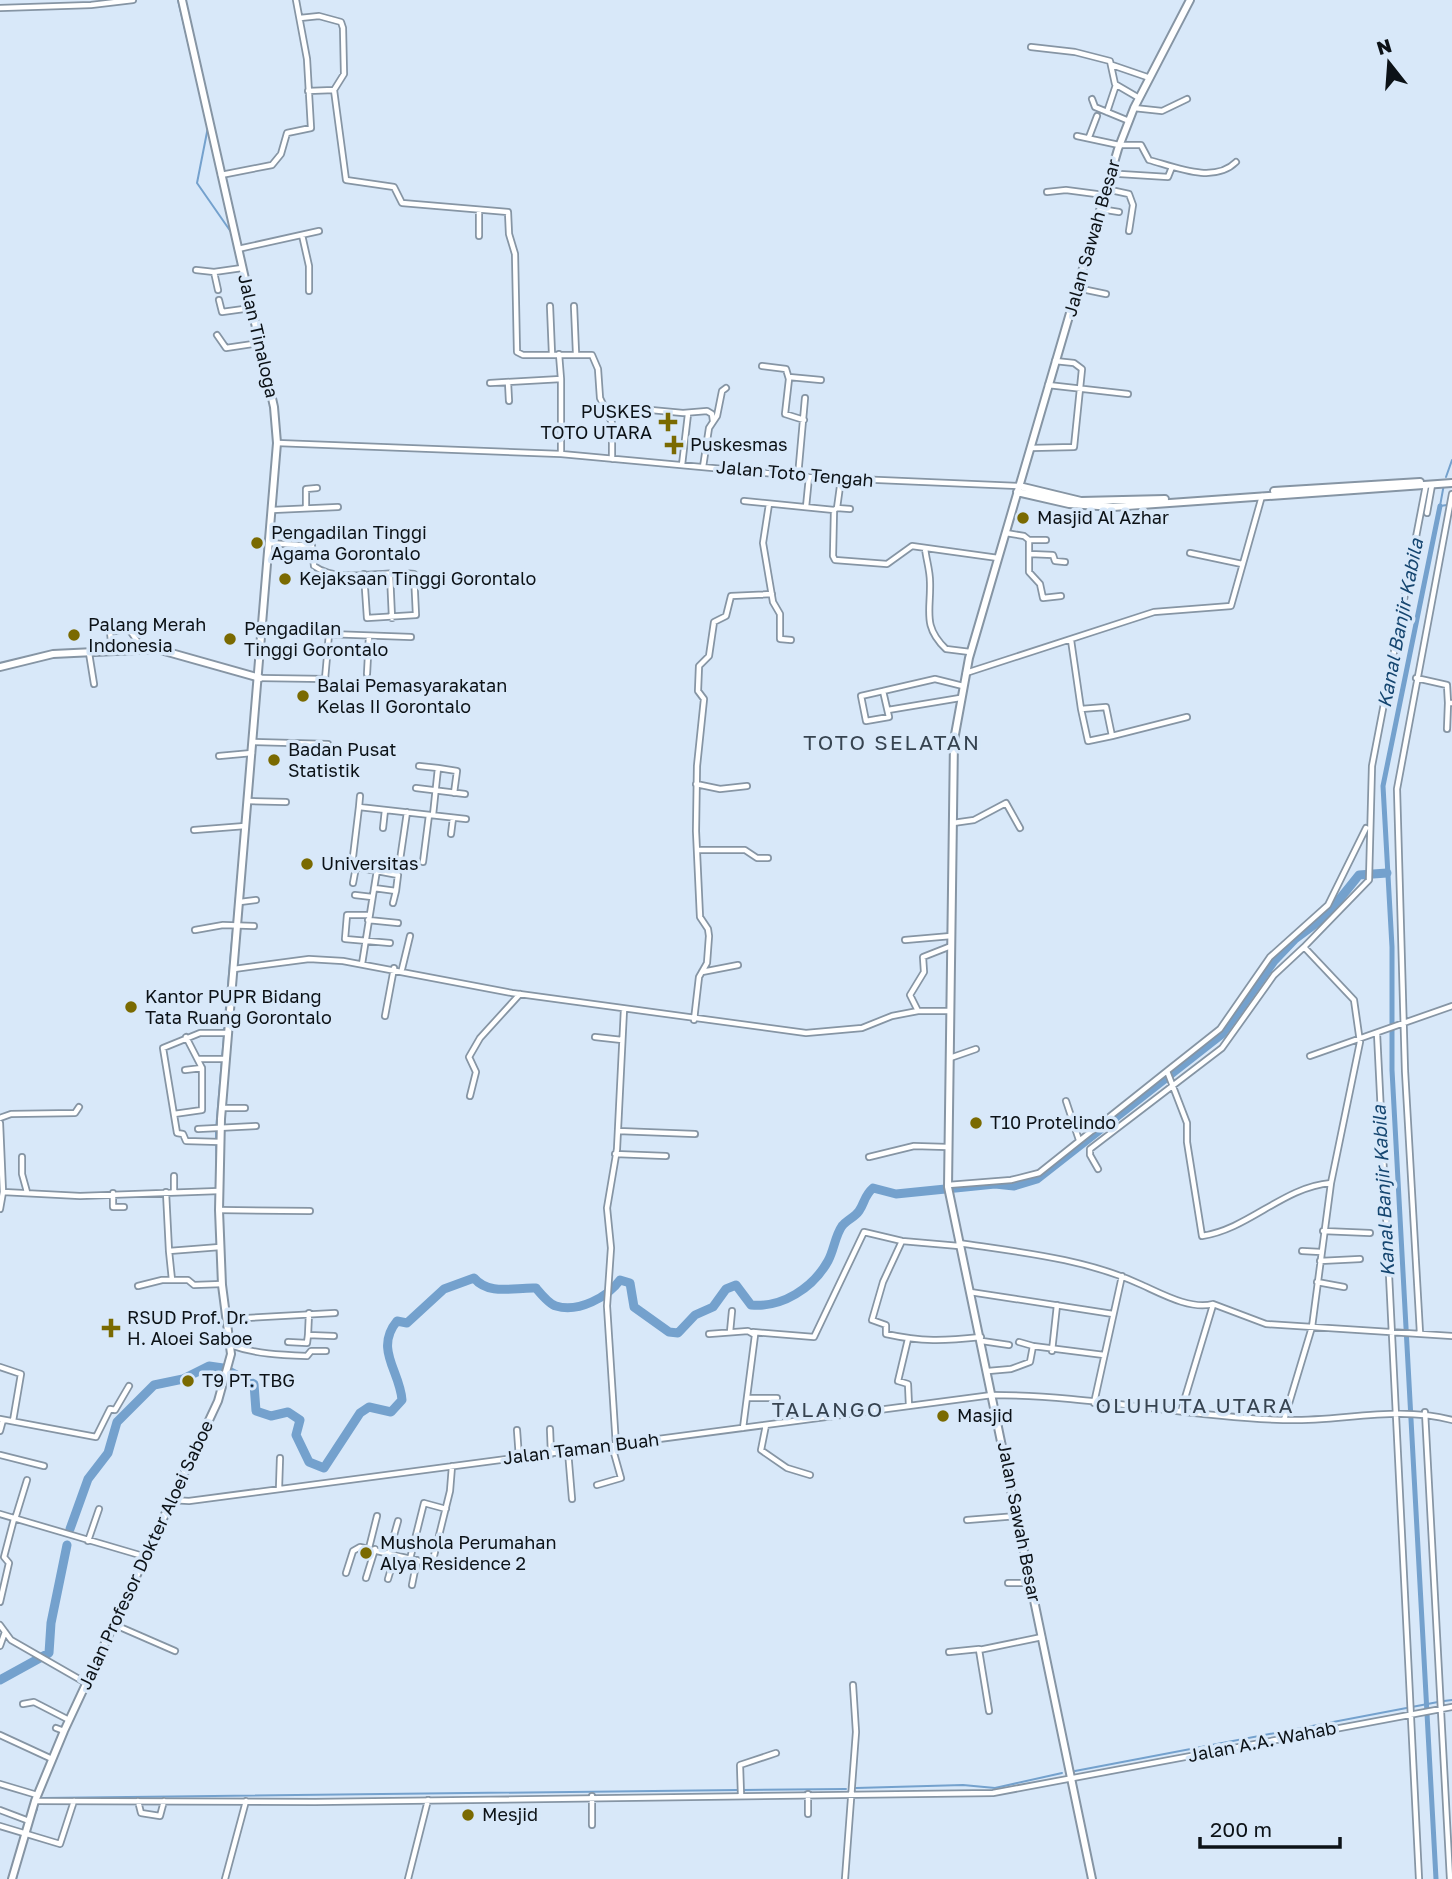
<svg xmlns="http://www.w3.org/2000/svg" width="1452" height="1879" viewBox="0 0 1452 1879" font-family="'Golos Text',sans-serif">
  <style>
    .lines { fill: none; stroke-linecap: round; stroke-linejoin: round }
    .stream { stroke: #74a1cd; stroke-width: 2 }
    .canal { stroke: #74a1cd; stroke-width: 5 }
    .river { stroke: #74a1cd; stroke-width: 9 }
    .street-casing { stroke: #8695a4; stroke-width: 8 }
    .secondary-casing { stroke: #8695a4; stroke-width: 10 }
    .primary-casing { stroke: #8695a4; stroke-width: 10 }
    .street { stroke: #fff; stroke-width: 4.5 }
    .secondary { stroke: #fff; stroke-width: 6 }
    .primary { stroke: #fff; stroke-width: 6 }
    .poi-dot { fill: #7a6a01; stroke: #d8e8f9; stroke-width: 2.5 }
    .labels { text-anchor: middle; stroke-width: 7; stroke-linejoin: round; paint-order: stroke }
    .street-label { font-size: 18px; fill: #0c1217; stroke: #d8e8f9 }
    .poi-label { font-size: 18px; fill: #0c1217; stroke: #d8e8f9; text-anchor: start }
    .water-label { font-size: 19px; font-style: italic; fill: #154670; stroke: #d8e8f9 }
    .quarter-label { font-size: 21px; letter-spacing: 2px; fill: #374451; stroke: #d8e8f9 }
  </style>
  <rect width="100%" height="100%" fill="#d8e8f9"/>
  <g class="lines">
    <path class="stream" d="M178 0 198 84
      M208 127 197 183 231 232
      M1446 477 1452 460
      M1444 484 1440 506 1447 505
      M224 1030 246 785
      M218 1268 216 1130 224 1036
      M1444 1701 1452 1700
      M1075 1771 1438 1702
      M856 1788 963 1785 995 1788 1062 1773
      M743 1790 846 1789
      M43 1798 737 1790
      M32 1821 37 1809
      M16 1879 20 1861"/>
    <path class="canal" d="M1436 1879 1392 1070V947L1383 786 1440 506"/>
    <path class="river" d="M70 1529 88 1479 108 1453 117 1422 154 1385 183 1379 209 1366 223 1368 254 1384 256 1411 271 1416 288 1412 300 1420 296 1435 309 1462 324 1468 360 1413 369 1407 391 1412 402 1400C400 1371 374 1349 397 1321L407 1323 444 1289 474 1278C489 1296 515 1287 536 1288 541 1294 549 1304 556 1306 578 1313 608 1297 620 1280L630 1283 634 1307 669 1332 678 1333 695 1315 713 1307 726 1289 736 1285 751 1305C782 1308 813 1288 828 1261 834 1250 835 1236 842 1226 847 1220 855 1217 859 1211 865 1202 864 1196 873 1188L896 1194 995 1184 1014 1186 1037 1179 1222 1034 1274 961 1295 939 1326 916 1359 875 1387 873
      M0 1680 49 1653 51 1623 67 1545"/>
    <defs>
      <path id="street" d="M0 8 91 5 133 0
        M300 18 319 16 341 22 343 28 344 74 334 90 346 180 394 187 402 203 508 212 509 234 515 254 517 352 523 355H592L598 369 600 398 612 423V459
        M1031 47 1075 52 1110 61 1115 84 1139 98
        M1112 65 1150 78
        M308 91 334 90
        M1092 99 1095 107 1129 121
        M1134 108 1162 111 1187 99
        M1107 112 1116 85
        M1077 136 1119 145H1141L1149 160C1175 167 1214 184 1236 162
        M1089 137 1097 116
        M1120 174 1168 177 1172 167
        M221 175 272 165 281 154 287 133 311 128 307 59 296 0
        M1106 189 1129 194 1133 205 1129 231
        M1047 192 1066 190 1104 195
        M1100 209 1119 212
        M479 210V236
        M302 235 309 266V291
        M238 249 319 231
        M196 270 214 272 242 268
        M214 272 218 290
        M1077 288 1106 294
        M219 300 222 312 251 308
        M550 306 552 354
        M574 306 576 353
        M217 335 226 348 259 343
        M559 354 561 379
        M762 366 786 369 789 379 785 414 804 420
        M789 377 821 380
        M508 382 509 401
        M490 383 561 379V454
        M1048 385 1128 394
        M619 407 683 413 707 411 712 414 713 421
        M277 443 561 454 809 477 1019 486
        M1031 448 1074 447 1082 369 1074 363 1055 361
        M682 465 688 414
        M703 467 709 428 717 416 722 391 726 388
        M798 476 805 398
        M744 501 834 510 837 508 841 479
        M769 504 763 543 773 602 780 614V639L791 640
        M806 507 809 477
        M306 508V489L317 488
        M837 508 850 509
        M272 510 338 507
        M834 510 833 556 835 560 887 564 912 546 998 558
        M1427 513 1432 485
        M1006 533 1024 536 1029 540V572L1040 584 1043 598 1061 596
        M1029 540H1046
        M269 543 312 546 314 566C340 585 384 569 414 574L416 615 367 618 364 574
        M925 548C926 559 930 570 930 582 931 611 922 626 946 649L970 652
        M1190 553 1242 564
        M1030 554 1053 555 1055 561 1065 562
        M390 574 392 618
        M329 634 411 637
        M1071 640 1081 709 1106 707 1112 736 1187 717
        M112 650 110 632 128 628 143 649
        M89 653 94 684
        M966 673 1154 612 1231 606 1262 496
        M367 674 369 636
        M260 678 325 679 329 634 262 626
        M1416 678 1447 685 1448 703H1452
        M883 691 861 696 866 721 889 717 883 691 935 679 963 686
        M1081 709 1088 741 1112 736
        M888 710 960 698
        M1447 729 1448 703
        M254 742 328 744
        M219 756 252 753
        M419 766 438 768 433 815
        M438 768 457 771 454 793
        M696 784 720 789 747 786
        M416 788 465 794
        M248 801 286 802
        M359 807 360 796
        M953 823 974 820 1006 803 1020 828
        M383 828 385 810
        M194 830 245 826
        M451 834 453 818
        M698 850H745L757 858H768
        M400 860 407 812
        M423 862 429 815
        M356 867 398 875 396 891 374 888
        M353 883 356 867 352 865 359 807 466 819
        M355 895 372 897
        M240 902 256 900
        M393 903 396 891
        M369 915H347L345 939 390 943
        M368 920 398 923
        M195 930 223 925 254 926
        M905 940 951 936
        M1304 947 1369 880 1372 766 1426 485
        M362 964 377 870
        M234 969 309 959 343 961 512 993 806 1033 862 1028 892 1016 918 1011H950
        M402 969 410 936
        M702 972 738 965
        M918 1011 910 995 924 972 923 957 951 946
        M385 1016 394 968
        M694 1020 699 977 707 963 709 936 708 929 700 917 696 831 697 766 704 699 698 691 699 666 709 656 714 622 726 616 731 596 772 594
        M1377 1033 1419 1879
        M595 1037 622 1040
        M1310 1056 1452 1006
        M950 1058 976 1049
        M199 1059H226
        M185 1070 202 1068 186 1037
        M1167 1071 1220 1029 1270 957 1328 905 1366 828
        M470 1096 476 1072 469 1057 480 1038 520 994
        M1066 1101 1079 1140
        M222 1108H245
        M174 1114 202 1110V1068
        M0 1118 11 1114 75 1113 79 1107
        M0 1123 3 1192
        M198 1129 256 1126
        M618 1131 695 1134
        M220 1142 186 1141 183 1134 177 1133 163 1048 200 1033H228
        M615 1154 666 1156
        M22 1157V1174L27 1192
        M869 1157 914 1146 947 1147
        M1098 1169 1090 1155V1149L1222 1048 1274 975 1304 947 1354 1000 1360 1042 1331 1183 1312 1327 1284 1420
        M948 1185 1011 1180 1039 1173 1167 1071 1187 1123V1142L1202 1236C1249 1229 1283 1187 1331 1183
        M166 1192 169 1251 220 1247
        M174 1192V1176
        M113 1193V1207H124
        M0 1209 3 1192 80 1196 219 1191
        M219 1210 310 1211
        M1323 1231 1370 1233
        M902 1241 883 1282 872 1320 886 1325V1334C922 1342 944 1341 981 1337
        M959 1243C1019 1252 1087 1259 1142 1285 1162 1294 1191 1310 1213 1304L1266 1324 1452 1336
        M169 1251 172 1280
        M1302 1251 1321 1252
        M1320 1261 1360 1259
        M1317 1282 1344 1287
        M138 1286 162 1280H188L194 1285 222 1284
        M970 1292 1113 1314
        M309 1313 308 1335 334 1336
        M227 1319 335 1313
        M730 1332 732 1311
        M753 1332 814 1337 864 1232 902 1241 959 1246
        M1420 1333 1405 1071 1397 789 1452 494
        M709 1334 748 1331 755 1335 743 1428
        M908 1339 898 1381 908 1384 909 1406
        M982 1341 1009 1345
        M288 1342 307 1343 308 1335
        M1019 1342 1033 1346
        M230 1345C255 1354 281 1355 307 1356L311 1351H326
        M1052 1351 1057 1305
        M0 1367 21 1374 13 1421
        M988 1371 1011 1369 1030 1362 1033 1346 1104 1355
        M747 1398H777
        M1094 1403 1122 1276
        M1181 1411 1213 1305
        M1425 1412 1450 1879
        M0 1419 96 1437 110 1409 115 1410 129 1386
        M766 1425 761 1450 787 1468 810 1475
        M550 1429 551 1454
        M517 1430 519 1458
        M0 1431 3 1420
        M616 1446 607 1306 611 1248 607 1208 617 1149 624 1009
        M568 1451 572 1499
        M0 1455 44 1466
        M597 1485 621 1478 612 1446
        M279 1488 280 1458
        M171 1500 189 1501 992 1395C1090 1395 1186 1417 1283 1420 1340 1422 1396 1405 1452 1420
        M0 1514 143 1556
        M15 1519 27 1480
        M967 1520 1017 1516
        M88 1541 99 1509
        M369 1548 377 1516
        M389 1553 398 1521
        M410 1559 424 1503 446 1509
        M346 1573 353 1551 360 1547 432 1564 450 1491 452 1466
        M366 1578 375 1549
        M388 1579 395 1555
        M1008 1583H1030
        M412 1585 417 1560
        M0 1602 9 1563 4 1557 14 1519
        M113 1624 175 1651
        M0 1625 11 1640 86 1683
        M0 1646 5 1632
        M949 1652 979 1649
        M23 1704 34 1702 69 1720
        M989 1711 979 1650 1042 1637
        M56 1728 64 1731
        M0 1735 52 1759
        M0 1784 37 1795
        M741 1795 740 1765 776 1753
        M35 1801 315 1802 993 1793 1452 1707
        M138 1801 141 1813 160 1816 164 1801
        M0 1810 29 1821
        M808 1814V1794
        M592 1825V1796
        M0 1826 60 1844 74 1801
        M225 1879 246 1801
        M408 1879 428 1800
        M845 1879 856 1732 853 1685"/>
      <path id="secondary" d="M1019 486 1081 501 1165 499
        M1274 491 1420 482
        M1017 492 1069 504 1113 507 1452 483
        M12 1879 35 1801 64 1731 218 1401 231 1354 222 1285 219 1210 221 1119 277 443 274 407 182 0
        M1092 1879 948 1187 954 740 969 658 1118 149 1134 108 1190 0"/>
      <path id="primary" d="M0 667 53 654 157 649 260 678"/>
    </defs>
    <use href="#street" class="street-casing"/>
    <use href="#secondary" class="secondary-casing"/>
    <use href="#primary" class="primary-casing"/>
    <use href="#street" class="street"/>
    <use href="#secondary" class="secondary"/>
    <use href="#primary" class="primary"/>
  </g>
  <g class="poi-dot">
    <path d="M664.5 411.5h7v7h7v7h-7v7h-7v-7h-7v-7h7z"/>
    <path d="M670.5 434.5h7v7h7v7h-7v7h-7v-7h-7v-7h7z"/>
    <circle cx="1023" cy="518" r="7"/>
    <circle cx="257" cy="543" r="7"/>
    <circle cx="285" cy="579" r="7"/>
    <circle cx="74" cy="635" r="7"/>
    <circle cx="230" cy="639" r="7"/>
    <circle cx="303" cy="696" r="7"/>
    <circle cx="274" cy="760" r="7"/>
    <circle cx="307" cy="864" r="7"/>
    <circle cx="131" cy="1007" r="7"/>
    <circle cx="976" cy="1123" r="7"/>
    <path d="M107.5 1317.5h7v7h7v7h-7v7h-7v-7h-7v-7h7z"/>
    <circle cx="188" cy="1381" r="7"/>
    <circle cx="943" cy="1416" r="7"/>
    <circle cx="366" cy="1553" r="7"/>
    <circle cx="468" cy="1815" r="7"/>
  </g>
  <g class="labels">
    <g class="street-label">
      <text transform="translate(1092 238) rotate(-74)" y="6">Jalan Sawah Besar</text>
      <text transform="translate(258 336) rotate(77)" y="6">Jalan Tinaloga</text>
      <text transform="translate(795 474) rotate(5)" y="6">Jalan Toto Tengah</text>
      <text transform="translate(581 1449) rotate(-7)" y="6">Jalan Taman Buah</text>
      <text transform="translate(1019 1522) rotate(79)" y="6">Jalan Sawah Besar</text>
      <text transform="translate(146 1555) rotate(-65)" y="6">Jalan Profesor Dokter Aloei Saboe</text>
      <text transform="translate(1262 1742) rotate(-11)" y="6">Jalan A.A. Wahab</text>
    </g>
    <g class="poi-label">
      <text x="652" y="418" text-anchor="end">PUSKES<tspan x="652" dy="21">TOTO UTARA</tspan></text>
      <text x="690" y="451">Puskesmas</text>
      <text x="1037" y="524">Masjid Al Azhar</text>
      <text x="271" y="539">Pengadilan Tinggi<tspan x="271" dy="21">Agama Gorontalo</tspan></text>
      <text x="299" y="585">Kejaksaan Tinggi Gorontalo</text>
      <text x="88" y="631">Palang Merah<tspan x="88" dy="21">Indonesia</tspan></text>
      <text x="244" y="635">Pengadilan<tspan x="244" dy="21">Tinggi Gorontalo</tspan></text>
      <text x="317" y="692">Balai Pemasyarakatan<tspan x="317" dy="21">Kelas II Gorontalo</tspan></text>
      <text x="288" y="756">Badan Pusat<tspan x="288" dy="21">Statistik</tspan></text>
      <text x="321" y="870">Universitas</text>
      <text x="145" y="1003">Kantor PUPR Bidang<tspan x="145" dy="21">Tata Ruang Gorontalo</tspan></text>
      <text x="990" y="1129">T10 Protelindo</text>
      <text x="127" y="1324">RSUD Prof. Dr.<tspan x="127" dy="21">H. Aloei Saboe</tspan></text>
      <text x="202" y="1387">T9 PT. TBG</text>
      <text x="957" y="1422">Masjid</text>
      <text x="380" y="1549">Mushola Perumahan<tspan x="380" dy="21">Alya Residence 2</tspan></text>
      <text x="482" y="1821">Mesjid</text>
    </g>
    <g class="water-label">
      <text transform="translate(1400 623) rotate(-79)" y="7">Kanal Banjir Kabila</text>
      <text transform="translate(1383 1191) rotate(-93)" y="7">Kanal Banjir Kabila</text>
    </g>
    <g class="quarter-label">
      <text x="892" y="750">TOTO SELATAN</text>
      <text x="1195" y="1413">OLUHUTA UTARA</text>
      <text x="828" y="1417">TALANGO</text>
    </g>
  </g>
  <g transform="translate(1389 63) rotate(343)" stroke="#d8e8f9" stroke-width="5" paint-order="stroke">
  <path d="M0-5L12 26L0 18L-12 26Z" fill="#0c1217"/>
  <text y="-10" font-size="19" font-weight="bold" text-anchor="middle" fill="#0c1217">N</text>
  </g>
  <path d="M1200 1837v10h140v-10" fill="none" stroke="#0c1217" stroke-width="3.5"/>
  <text x="1210" y="1837" font-size="21" fill="#0c1217" stroke="#d8e8f9" stroke-width="5" paint-order="stroke">200 m</text>
</svg>
